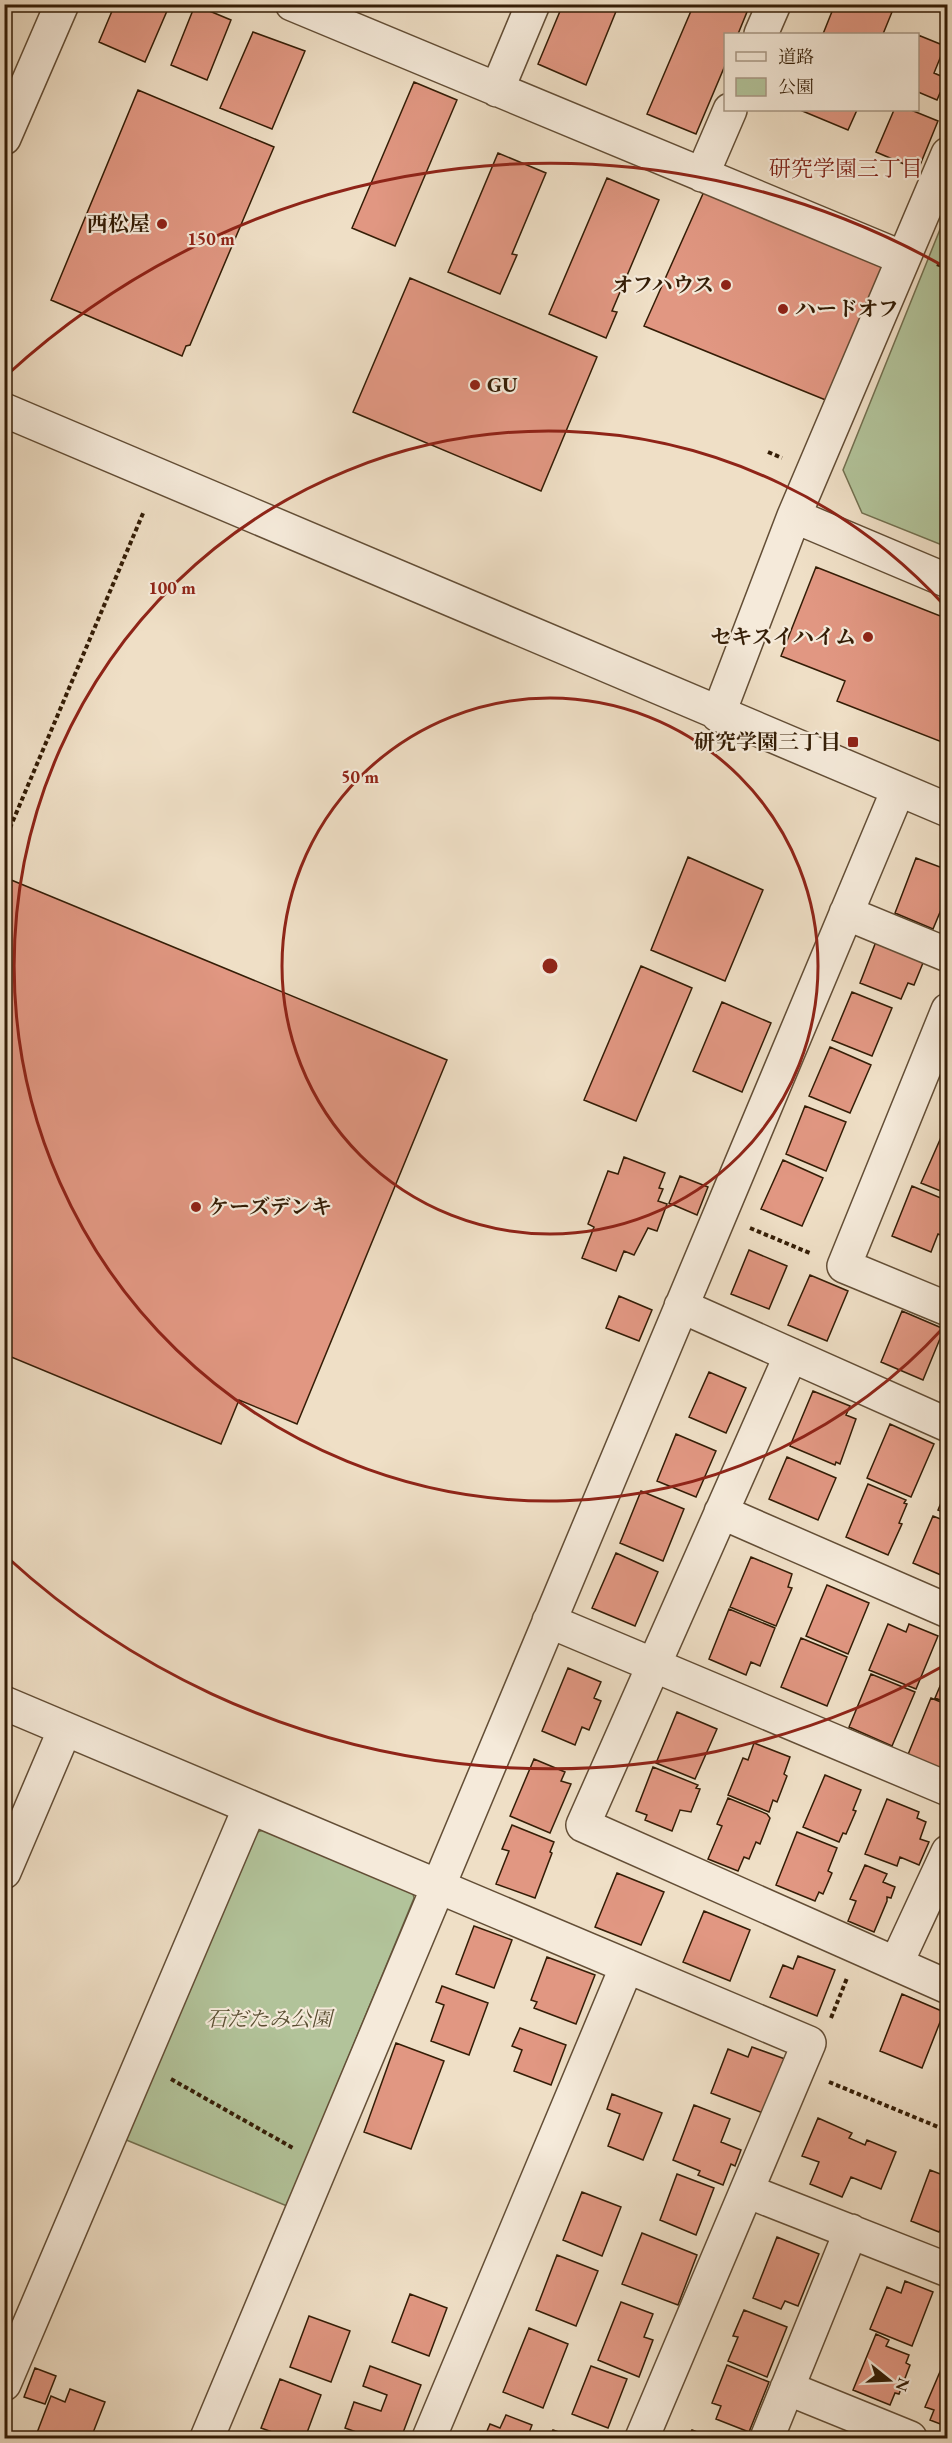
<svg xmlns="http://www.w3.org/2000/svg" width="952" height="2443" viewBox="0 0 952 2443" font-family="'EB Garamond','Noto Serif JP',serif">
  <style>
    .green { fill: #b2c39a; stroke: #737050; stroke-width: 1.5 }
    .building { fill: #e19782; stroke: #341d06; stroke-width: 1.5 }
    .lines { fill: none; stroke-linecap: round; stroke-linejoin: round }
    .minor-casing { stroke: #634e36; stroke-width: 36 }
    .path { stroke: #341d06; stroke-width: 4; stroke-dasharray: 4.5 3; stroke-linecap: butt }
    .minor { stroke: #f5eada; stroke-width: 33 }
    .ring { fill: none; stroke: #8f2418; stroke-width: 3 }
    .poi-dot { fill: #8f2418; stroke: #f5eada; stroke-width: 2 }
    .labels { text-anchor: middle; stroke-width: 4.5; stroke-linejoin: round; paint-order: stroke }
    .poi-label { font-size: 21px; font-weight: bold; fill: #341d06; stroke: #f5eada; text-anchor: end }
    .park-label { font-size: 21px; font-style: italic; fill: #5a4f32; stroke: #f5eada }
    .neighbourhood-label { font-size: 22px; fill: #7a1f14; stroke: #f5eada }
    .centre { fill: #8f2418; stroke: #f5eada; stroke-width: 3 }
    .ring-label { font-size: 18px; text-anchor: middle; font-weight: bold; fill: #8f2418; stroke: #f5eada; stroke-width: 4.5; stroke-linejoin: round; paint-order: stroke }
  </style>
  <rect width="100%" height="100%" fill="#efdfc6"/>
  <filter id="stains"><feTurbulence type="fractalNoise" baseFrequency=".00333" numOctaves="4"/><feColorMatrix values="0 0 0 0 .2 0 0 0 0 .09 0 0 0 0 .02 0 0 0 .5 -.17"/></filter>
  <radialGradient id="worn" r=".72"><stop offset=".6" stop-color="#630" stop-opacity="0"/><stop offset="1" stop-color="#630" stop-opacity=".3"/></radialGradient>
  <path class="green" d="M947 212 948 547H947L862 513 843 470Z
    M269 1828 411 1885 414 1898 287 2206 124 2139 249 1835Z"/>
  <path class="building" d="M115 4H170L145 62 99 42Z
    M563 4H619L586 85 538 64Z
    M694 4H743L749 7 738 34H726V63L696 134 647 114Z
    M835 4H874L892 12 883 34H823Z
    M948 4V10L936 5 937 4Z
    M195 5 231 20 207 80 171 65Z
    M253 32 305 51 272 129 220 108Z
    M918 35 945 46 934 73 948 79V93L946 95 940 93 937 100 918 92Z
    M414 82 457 100 395 246 352 228Z
    M138 90 274 147 190 345 186 346 182 356 51 300Z
    M800 110H857L848 130Z
    M894 110H911L938 121 918 170 876 152Z
    M498 153 546 173 512 254 517 255 500 294 448 272Z
    M607 178 659 200 612 311 617 312 606 338 549 314Z
    M710 178 892 266 833 403 644 326Z
    M410 278 597 357 541 491 353 412Z
    M816 567 948 619 947 744 837 701 845 681 781 656Z
    M688 857 763 890 725 981 651 950Z
    M916 858 948 870V893L933 929 895 913Z
    M4 877 447 1060 297 1424 239 1400 221 1444 4 1354Z
    M877 939 925 958 914 985 908 983 901 999 860 983Z
    M641 966 692 988 636 1121 584 1100Z
    M852 992 892 1008 872 1056 832 1040Z
    M722 1002 771 1023 742 1092 693 1071Z
    M830 1047 871 1065 850 1113 809 1096Z
    M805 1106 846 1122 826 1171 786 1154Z
    M946 1126 948 1127V1194L921 1183Z
    M624 1157 665 1173 659 1188 663 1189 658 1201 667 1204 657 1231 648 1228 634 1255 624 1251 616 1271 582 1258 594 1227 588 1224 608 1171 618 1174Z
    M783 1160 823 1178 802 1226 761 1209Z
    M680 1176 708 1187 697 1215 669 1203Z
    M912 1186 948 1201V1232L946 1237 938 1234 931 1252 892 1236Z
    M749 1250 787 1266 769 1309 731 1294Z
    M810 1275 848 1291 827 1341 788 1325Z
    M619 1296 652 1310 639 1341 606 1328Z
    M902 1311 944 1329 923 1380 881 1362Z
    M709 1372 746 1388 726 1433 689 1417Z
    M813 1391 850 1406 846 1415 856 1419 840 1464 836 1462 835 1465 790 1446Z
    M890 1424 934 1444 911 1497 867 1478Z
    M676 1434 716 1451 696 1497 657 1481Z
    M787 1457 836 1478 818 1520 769 1499Z
    M868 1484 906 1500 904 1503 907 1504 899 1523 902 1524 888 1555 846 1537Z
    M948 1486V1514L938 1510Z
    M641 1491 684 1509 663 1561 620 1543Z
    M933 1516 948 1522V1578L913 1563Z
    M616 1553 658 1572 635 1626 592 1608Z
    M751 1557 792 1574 788 1587 792 1588 776 1626 730 1607Z
    M827 1585 869 1603 848 1654 806 1636Z
    M729 1609 775 1628 760 1666 751 1662 746 1675 709 1659Z
    M888 1624 906 1632 909 1624 938 1636 916 1689 869 1670Z
    M801 1638 847 1657 827 1706 781 1687Z
    M948 1667V1703L935 1698Z
    M568 1668 601 1682 594 1698 601 1701 589 1730 582 1727 575 1745 542 1731Z
    M871 1674 915 1692 892 1746 849 1727Z
    M931 1698 948 1705V1766L945 1772 907 1757Z
    M677 1712 717 1729 695 1779 656 1763Z
    M754 1743 790 1757 784 1774 787 1776 777 1802 773 1800 769 1812 728 1795 743 1758 748 1760Z
    M534 1759 565 1772 561 1781 571 1784 550 1833 510 1816Z
    M653 1767 698 1785 696 1788 700 1789 691 1812 680 1810 672 1831 645 1820 647 1815 636 1811Z
    M825 1775 861 1790 853 1810 856 1811 846 1834 843 1833 839 1842 803 1827Z
    M728 1798 767 1814 770 1818 760 1844 756 1842 749 1859 744 1857 738 1871 708 1859 722 1826 717 1824Z
    M887 1799 919 1812 917 1818 926 1822 920 1839 929 1842 919 1865 900 1857 897 1866 865 1854Z
    M512 1825 554 1842 550 1852 552 1853 535 1898 496 1884 509 1851 502 1849Z
    M797 1832 837 1848 828 1871 832 1873 823 1894 819 1892 815 1901 776 1885Z
    M865 1865 887 1874 883 1882 895 1887 891 1898 887 1897V1901L874 1932 848 1921 856 1901 850 1899Z
    M617 1873 664 1892 641 1945 595 1927Z
    M704 1911 750 1930 730 1981 683 1962Z
    M474 1926 512 1940 494 1988 456 1974Z
    M798 1956 835 1970 817 2016 770 1997 783 1965 793 1969Z
    M547 1957 595 1975 576 2024 534 2008 537 2002 531 2000Z
    M442 1986 488 2003 469 2055 431 2041 444 2005 436 2002Z
    M902 1994 944 2012 922 2068 880 2051Z
    M520 2028 566 2045 551 2085 514 2071 522 2050 512 2046Z
    M396 2043 444 2061 411 2149 364 2132Z
    M752 2047 785 2059 763 2113 711 2093 728 2049 748 2057Z
    M612 2094 662 2113 643 2160 608 2146 620 2114 607 2109Z
    M694 2105 730 2119 721 2142 741 2150 735 2166 731 2164 723 2185 698 2175 700 2171 673 2160Z
    M818 2118 852 2133 849 2138 865 2145 867 2140 896 2152 881 2189 851 2177 842 2197 810 2184 819 2162 802 2156Z
    M930 2170 948 2177V2229L942 2227 939 2232 911 2221Z
    M677 2174 714 2188 696 2235 660 2220Z
    M582 2192 621 2207 602 2256 563 2240Z
    M642 2233 697 2255 678 2305 622 2284Z
    M777 2237 819 2254 798 2306 785 2301 781 2309 753 2298Z
    M557 2255 598 2271 576 2326 536 2310Z
    M905 2281 933 2292 912 2346 870 2329 887 2287 901 2293Z
    M410 2294 447 2308 429 2356 392 2342Z
    M621 2302 653 2314 644 2337 653 2340 639 2377 598 2360Z
    M744 2310 787 2327 767 2377 728 2361 738 2337 733 2336Z
    M309 2316 350 2331 331 2382 290 2367Z
    M529 2328 568 2344 543 2408 503 2392Z
    M876 2334 889 2340 886 2346 909 2355 906 2363 910 2365 899 2394 895 2393 890 2405 853 2390Z
    M945 2360 948 2361V2427L930 2420 934 2410 925 2407Z
    M727 2365 769 2382 749 2432 716 2419 721 2406 712 2403Z
    M370 2366 421 2385 401 2438H373L345 2428 354 2402 381 2411 387 2395 363 2386Z
    M591 2366 627 2379 608 2428 572 2414Z
    M35 2368 56 2376 45 2404 24 2397Z
    M280 2379 321 2395 305 2438H289L261 2428Z
    M70 2389 105 2402 91 2438H35L51 2396 65 2402Z
    M506 2415 532 2425 527 2438H484L490 2424 500 2428Z
    M553 2430 576 2438H549Z
    M692 2430 713 2438H688Z"/>
  <g class="lines">
    <defs>
      <path id="minor" d="M292 4 903 258
        M761 34 774 4
        M497 90 533 4
        M4 138 62 4
        M702 175 730 110
        M4 410 948 810
        M794 516 948 581
        M718 715 794 516 948 154
        M846 913 948 955
        M948 1010 844 1266 948 1309
        M681 1306 948 1425
        M791 1355 583 1825 948 1987
        M721 1512 948 1611
        M549 1621 948 1789
        M4 1703 809 2043 642 2438
        M4 1872 65 1729
        M896 1964 948 1852
        M747 2191 948 2270
        M4 2384 250 1807
        M787 2388 910 2438
        M207 2438 898 790
        M429 2438 627 1966
        M767 2438 851 2231"/>
    </defs>
    <use href="#minor" class="minor-casing"/>
    <path class="path" d="M937 264 948 268
      M768 452 782 458
      M4 842 144 511
      M750 1228 812 1254
      M831 2018 847 1978
      M171 2079 293 2148
      M829 2082 948 2131"/>
    <use href="#minor" class="minor"/>
  </g>
  <g class="ring">
    <circle cx="550" cy="966" r="268"/>
    <path d="M944 1327A535 535 0 1 1 944 605"/>
    <path d="M945 1665A803 803 0 0 1 8 1558M8 374A803 803 0 0 1 945 267"/>
  </g>
  <g class="poi-dot">
    <circle cx="162" cy="224" r="6"/>
    <circle cx="726" cy="285" r="6"/>
    <circle cx="783" cy="309" r="6"/>
    <circle cx="475" cy="385" r="6"/>
    <circle cx="868" cy="637" r="6"/>
    <rect x="847" y="736" width="12" height="12" rx="3"/>
    <circle cx="196" cy="1207" r="6"/>
  </g>
  <g class="labels">
    <g class="poi-label">
      <text x="150" y="231">西松屋</text>
      <text x="714" y="292">オフハウス</text>
      <text x="795" y="316" text-anchor="start">ハードオフ</text>
      <text x="487" y="392" text-anchor="start">GU</text>
      <text x="856" y="644">セキスイハイム</text>
      <text x="841" y="749">研究学園三丁目</text>
      <text x="208" y="1214" text-anchor="start">ケーズデンキ</text>
    </g>
    <g class="park-label">
      <text x="269" y="2026">石だたみ公園</text>
    </g>
    <g class="neighbourhood-label">
      <text x="846" y="176">研究学園三丁目</text>
    </g>
  </g>
  <circle cx="550" cy="966" r="9" class="centre"/>
  <g class="ring-label">
    <text x="211" y="245">150 m</text>
    <text x="172" y="594">100 m</text>
    <text x="360" y="783">50 m</text>
  </g>
  <rect width="952" height="2443" fill="none" stroke="#efdfc6" stroke-width="24"/>
  <rect x="6" y="6" width="940" height="2431" fill="none" stroke="#341d06" stroke-width="3"/>
  <rect x="12" y="12" width="928" height="2419" fill="none" stroke="#341d06" stroke-width="1.5"/>
  <rect x="724" y="33" width="195" height="78" fill="#f5eada" stroke="#a89885" stroke-width="1.5"/>
  <rect x="736" y="52" width="30" height="9" fill="#f5eada" stroke="#a89885" stroke-width="1.5"/>
  <text x="778" y="63" font-size="18" fill="#341d06">道路</text>
  <rect x="736" y="78" width="30" height="18" fill="#b2c39a" stroke="#a89885" stroke-width="1.5"/>
  <text x="778" y="93" font-size="18" fill="#341d06">公園</text>
  <g transform="translate(889 2380) rotate(108)" stroke="#f5eada" stroke-width="4.5" paint-order="stroke">
  <path d="M0-4.5L10 22L0 15L-10 22Z" fill="#341d06"/>
  <text y="-9" font-size="16" font-weight="bold" text-anchor="middle" fill="#341d06">N</text>
  </g>
  <rect width="100%" height="100%" filter="url(#stains)"/>
  <rect width="100%" height="100%" fill="url(#worn)"/>
</svg>
